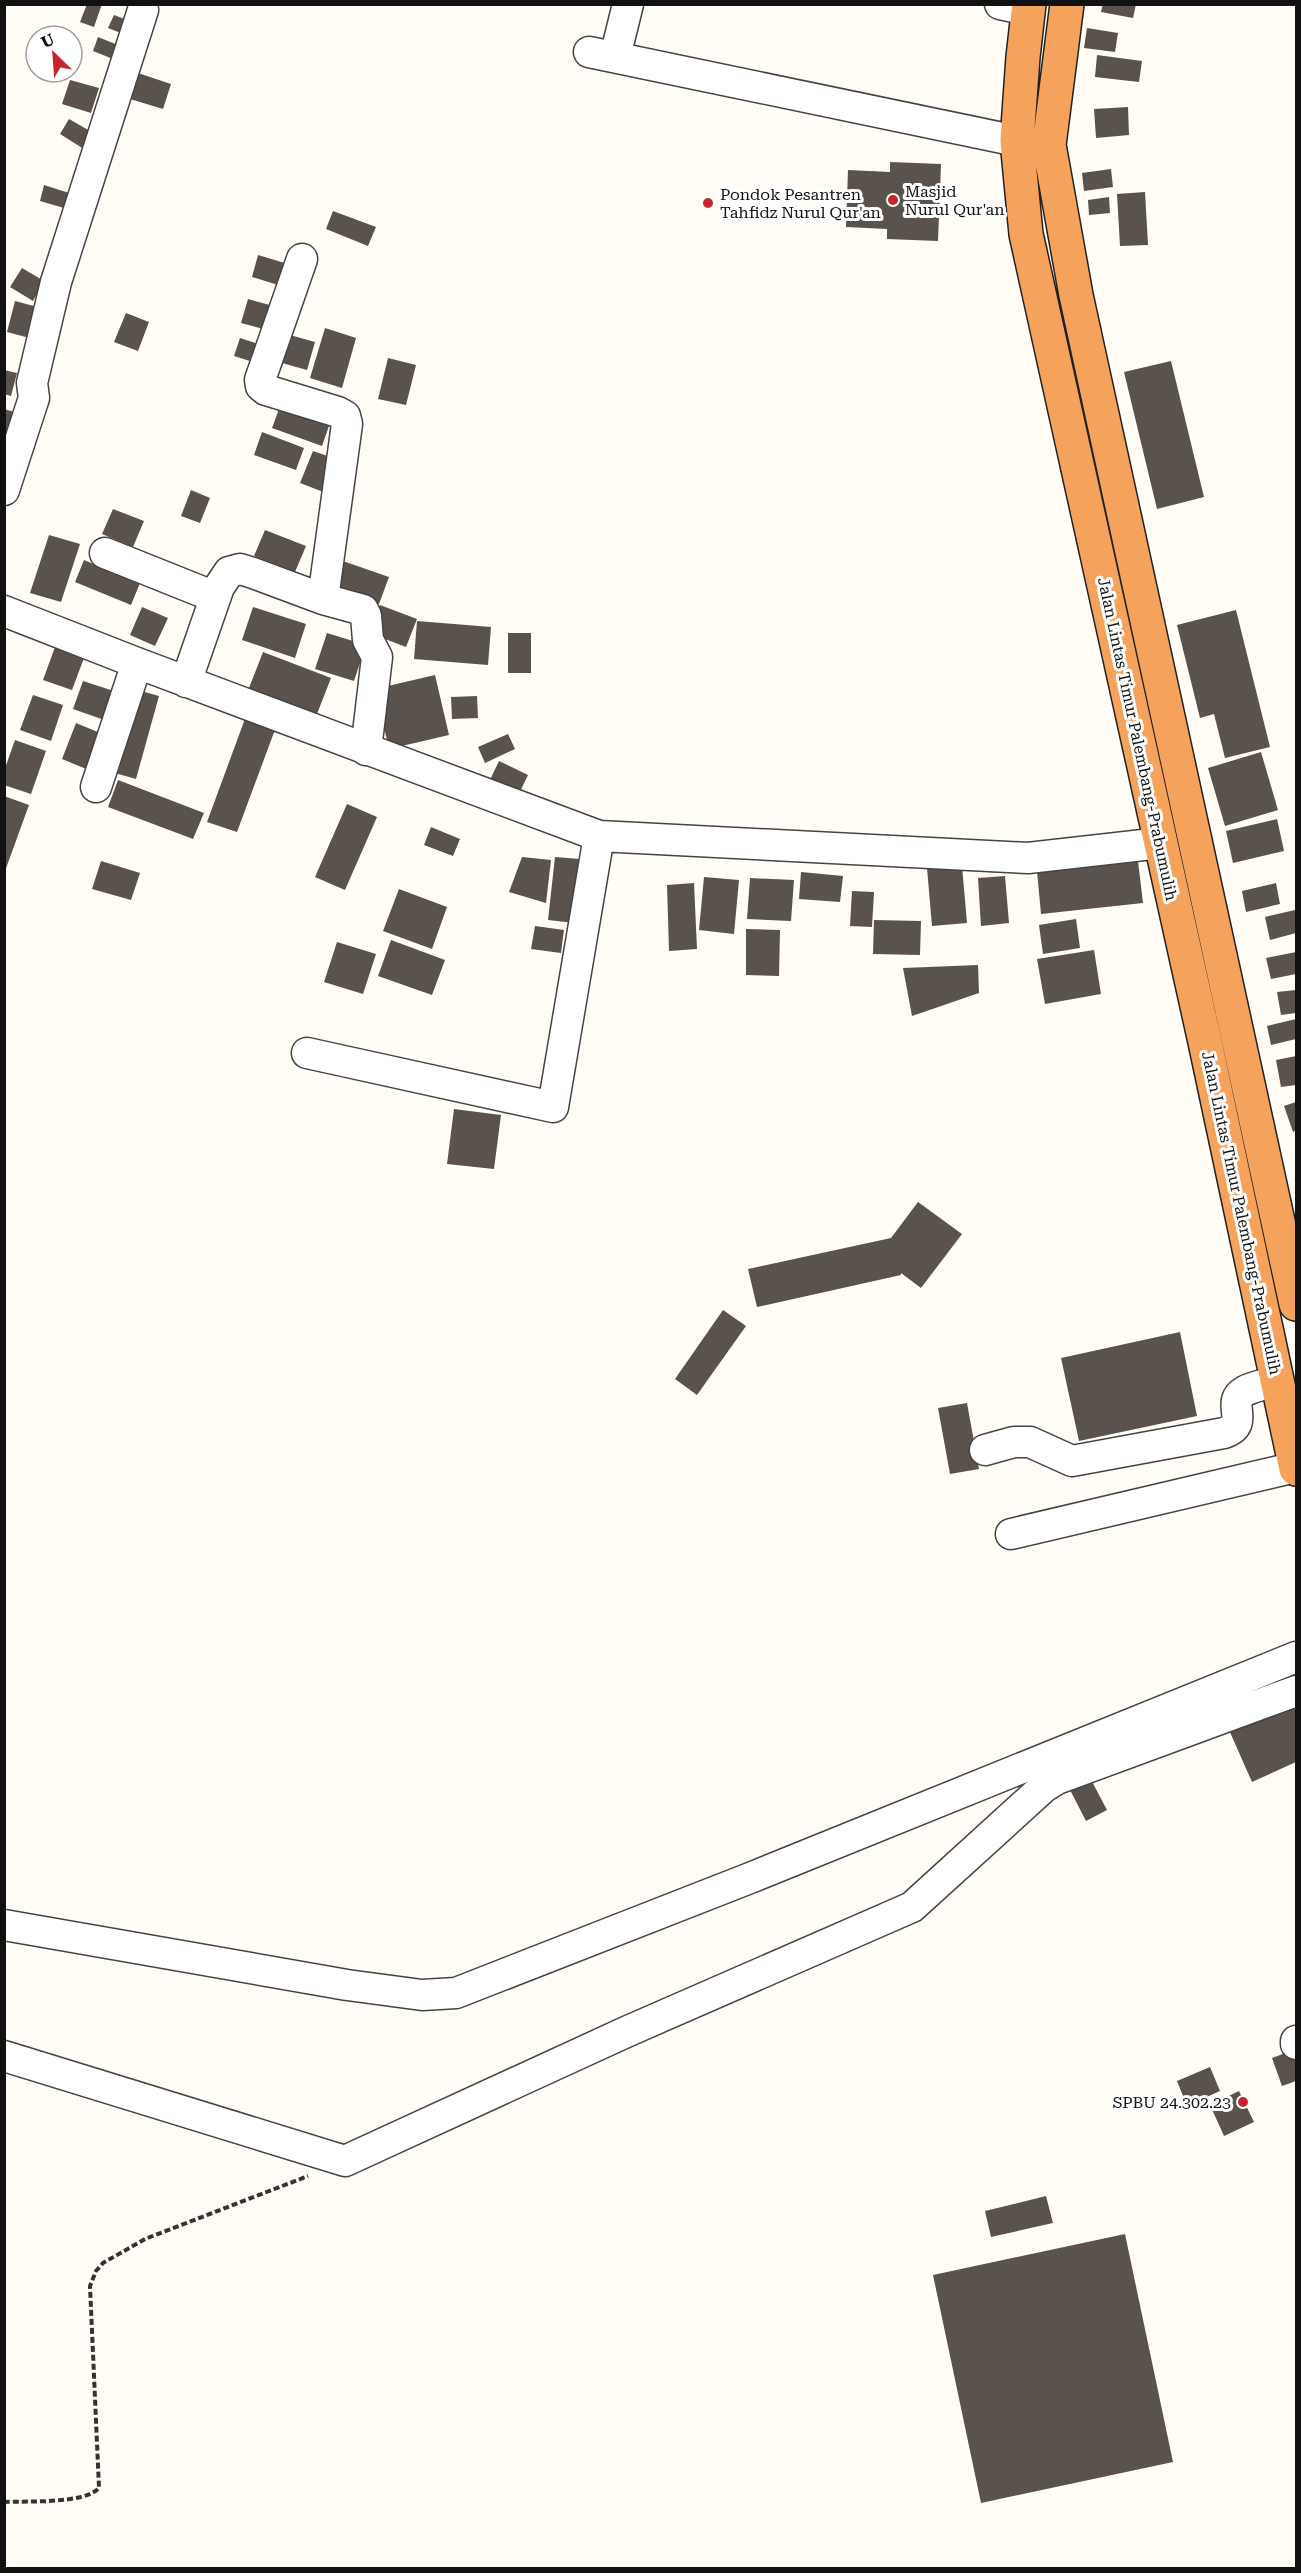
<svg xmlns="http://www.w3.org/2000/svg" width="1301" height="2573" viewBox="0 0 1301 2573" font-family="'Roboto Serif',serif">
  <style>
    .building { fill: #5a524d }
    .lines { fill: none; stroke-linecap: round; stroke-linejoin: round }
    .minor-casing { stroke: #444; stroke-width: 33 }
    .highway-casing { stroke: #222; stroke-width: 36 }
    .path { stroke: #333; stroke-width: 4; stroke-dasharray: 6 3; stroke-linecap: butt }
    .minor { stroke: #fff; stroke-width: 30 }
    .highway { stroke: #f5a25d; stroke-width: 33 }
    .poi-dot { fill: #c4262e; stroke: #fff; stroke-width: 2 }
    .labels { text-anchor: middle; stroke-width: 6; stroke-linejoin: round; paint-order: stroke }
    .poi-label { font-size: 16px; fill: #111; stroke: #fff; text-anchor: start }
    .street-label { font-size: 16px; fill: #111; stroke: #fff }
  </style>
  <rect width="100%" height="100%" fill="#fffdf5"/>
  <path class="building" d="M87 4H102L94 27 80 22Z
    M1103 4H1136L1133 18 1101 12Z
    M114 15 132 22 126 35 108 28Z
    M1087 28 1118 33 1115 52 1084 48Z
    M98 37 123 47 118 61 93 51Z
    M1097 55 1142 61 1139 82 1095 77Z
    M138 73 171 84 163 109 130 99Z
    M70 80 99 88 91 113 62 104Z
    M1128 107 1129 135 1096 138 1094 109Z
    M69 119 97 135 87 151 60 134Z
    M890 162 941 164 938 241 887 239V229L846 227 848 170 890 172Z
    M1111 169 1113 187 1084 191 1082 173Z
    M44 185 69 193 64 208 40 201Z
    M1145 192 1148 245 1120 246 1117 194Z
    M1109 197 1110 213 1089 215 1088 200Z
    M333 211 376 227 368 246 326 229Z
    M258 255 298 267 291 289 252 277Z
    M22 268 44 281 33 301 10 287Z
    M248 299 281 308 275 332 241 323Z
    M15 301 45 309 37 340 7 332Z
    M126 313 149 322 138 351 114 342Z
    M325 328 356 338 342 388 310 378Z
    M290 335 315 342 307 370 282 363Z
    M240 338 267 347 262 365 234 356Z
    M388 358 416 365 406 405 378 399Z
    M1171 361 1204 497 1157 509 1124 372Z
    M4 370 17 373 11 396 4 394Z
    M4 409 21 414 12 442 4 440Z
    M279 409 329 426 322 446 272 428Z
    M262 432 304 448 296 470 254 455Z
    M313 451 339 460 326 493 300 483Z
    M191 490 210 498 200 523 181 516Z
    M113 509 144 521 133 547 102 534Z
    M265 530 306 546 295 572 254 556Z
    M49 535 80 544 61 602 30 593Z
    M84 560 140 583 131 605 75 582Z
    M340 560 389 577 379 604 330 588Z
    M380 605 417 619 406 647 369 633Z
    M142 607 168 618 155 646 130 635Z
    M253 607 306 624 295 658 242 640Z
    M1236 610 1270 747 1225 758 1214 714 1200 718 1177 625Z
    M417 621 491 627 488 665 414 659Z
    M327 633 366 645 354 681 315 669Z
    M508 633H531V673H508Z
    M55 647 84 658 72 690 43 680Z
    M263 652 331 678 317 714 249 688Z
    M435 675 449 735 389 749 375 689Z
    M83 681 120 693 110 722 73 709Z
    M134 689 159 696 136 779 111 772Z
    M33 695 63 705 51 741 20 730Z
    M477 696 478 718 452 719 451 697Z
    M246 716 276 727 237 832 207 822Z
    M76 723 105 735 91 771 62 759Z
    M508 734 515 749 485 763 478 747Z
    M15 740 46 751 31 794 4 785V771Z
    M1261 752 1278 810 1225 826 1208 768Z
    M499 761 528 775 517 798 488 784Z
    M118 780 204 813 193 839 108 807Z
    M4 796 29 805 5 871H4Z
    M347 804 377 817 345 890 315 877Z
    M1277 819 1284 851 1233 863 1226 831Z
    M431 827 460 839 453 856 424 845Z
    M522 857 551 860 546 903 509 892Z
    M555 857 580 859 574 923 548 920Z
    M101 861 140 873 131 900 92 889Z
    M1138 861 1143 903 1041 914 1037 871Z
    M962 866 967 923 932 926 927 868Z
    M801 872 843 876 840 902 799 899Z
    M1005 876 1009 923 981 926 978 878Z
    M704 877 739 880 734 934 699 930Z
    M750 878 794 880 791 921 747 919Z
    M694 883 697 949 669 951 667 885Z
    M1276 883 1280 904 1246 912 1242 891Z
    M399 889 447 907 432 949 383 931Z
    M852 891 874 892 872 927 850 926Z
    M1295 910 1296 933 1270 940 1265 917Z
    M1076 919 1080 948 1043 954 1039 925Z
    M874 920 921 921 920 955 873 954Z
    M535 926 564 930 561 953 531 949Z
    M746 929 780 930 779 976 746 975Z
    M391 940 445 960 432 995 378 976Z
    M337 942 376 954 363 994 324 982Z
    M1094 950 1101 994 1045 1004 1037 959Z
    M1296 952V974L1271 979 1266 958Z
    M978 965 979 993 912 1016 903 968Z
    M1296 990V1013L1281 1015 1277 992Z
    M1296 1019V1039L1271 1045 1267 1026Z
    M1296 1056V1085L1281 1087 1276 1060Z
    M1296 1102V1130L1293 1132 1284 1106Z
    M454 1109 501 1115 494 1169 447 1164Z
    M918 1202 962 1234 921 1288 901 1273V1275L757 1307 748 1269 891 1238Z
    M723 1310 746 1326 697 1395 675 1379Z
    M1180 1332 1197 1416 1079 1441 1061 1358Z
    M967 1403 979 1469 950 1474 938 1408Z
    M1296 1701V1762L1252 1782 1229 1730Z
    M1088 1774 1107 1810 1086 1821 1067 1784Z
    M1296 2049V2081L1282 2086 1272 2058Z
    M1210 2067 1220 2091 1187 2106 1177 2081Z
    M1239 2091 1254 2122 1224 2136 1210 2105Z
    M1046 2196 1053 2223 991 2237 985 2211Z
    M1125 2234 1173 2462 981 2503 933 2275Z"/>
  <g class="lines">
    <defs>
      <path id="minor" d="M1000 4 1028 10
        M589 52 1017 141
        M615 57 628 4
        M302 259 260 380 261 386 266 390 338 412 345 416 347 424 323 599 363 610 366 616 368 640 377 657 366 750
        M4 490 31 407 34 398 32 383 56 282 143 10
        M105 553 215 597
        M4 611 137 663 599 836 1028 858 1161 843
        M186 682 219 587 229 572 240 569 253 573 323 599
        M96 787 137 663
        M307 1053 553 1107 599 836
        M985 1450 1014 1442H1030L1072 1461 1224 1433C1252 1424 1224 1402 1245 1391 1254 1386 1268 1384 1278 1381
        M1011 1534 1296 1467
        M4 1925 347 1985 422 1995 456 1993 750 1878 1296 1657
        M1296 2041V2044
        M4 2056 345 2161 626 2032 912 1907 1044 1787 1057 1779 1296 1691"/>
      <path id="highway" d="M1029 4 1023 57 1017 141 1026 234 1205 1042 1296 1469
        M1067 4 1049 145 1076 295 1296 1304"/>
    </defs>
    <use href="#minor" class="minor-casing"/>
    <use href="#highway" class="highway-casing"/>
    <path class="path" d="M4 2502C27 2501 85 2504 99 2488L90 2286 96 2271 103 2263 145 2239 308 2176"/>
    <use href="#minor" class="minor"/>
    <use href="#highway" class="highway"/>
  </g>
  <g class="poi-dot">
    <circle cx="893" cy="200" r="6"/>
    <circle cx="708" cy="203" r="6"/>
    <circle cx="1243" cy="2102" r="6"/>
  </g>
  <g class="labels">
    <g class="poi-label">
      <text x="905" y="197">Masjid<tspan x="905" dy="18">Nurul Qur'an</tspan></text>
      <text x="720" y="200">Pondok Pesantren<tspan x="720" dy="18">Tahfidz Nurul Qur'an</tspan></text>
      <text x="1231" y="2108" text-anchor="end">SPBU 24.302.23</text>
    </g>
    <g class="street-label">
      <text transform="translate(1138 739) rotate(78)" y="6">Jalan Lintas Timur Palembang-Prabumulih</text>
      <text transform="translate(1242 1213) rotate(78)" y="6">Jalan Lintas Timur Palembang-Prabumulih</text>
    </g>
  </g>
  <rect width="1301" height="2573" fill="none" stroke="#111111" stroke-width="12"/>
  <g transform="translate(54 54) rotate(335)"><circle r="28" fill="#ffffff" stroke="#a0a0a0" stroke-width="1.5"/>
  <path d="M0-4.5L10 22L0 15L-10 22Z" fill="#c4262e"/>
  <text y="-9" font-size="16" font-weight="bold" text-anchor="middle" fill="#111111">U</text>
  </g>
</svg>
